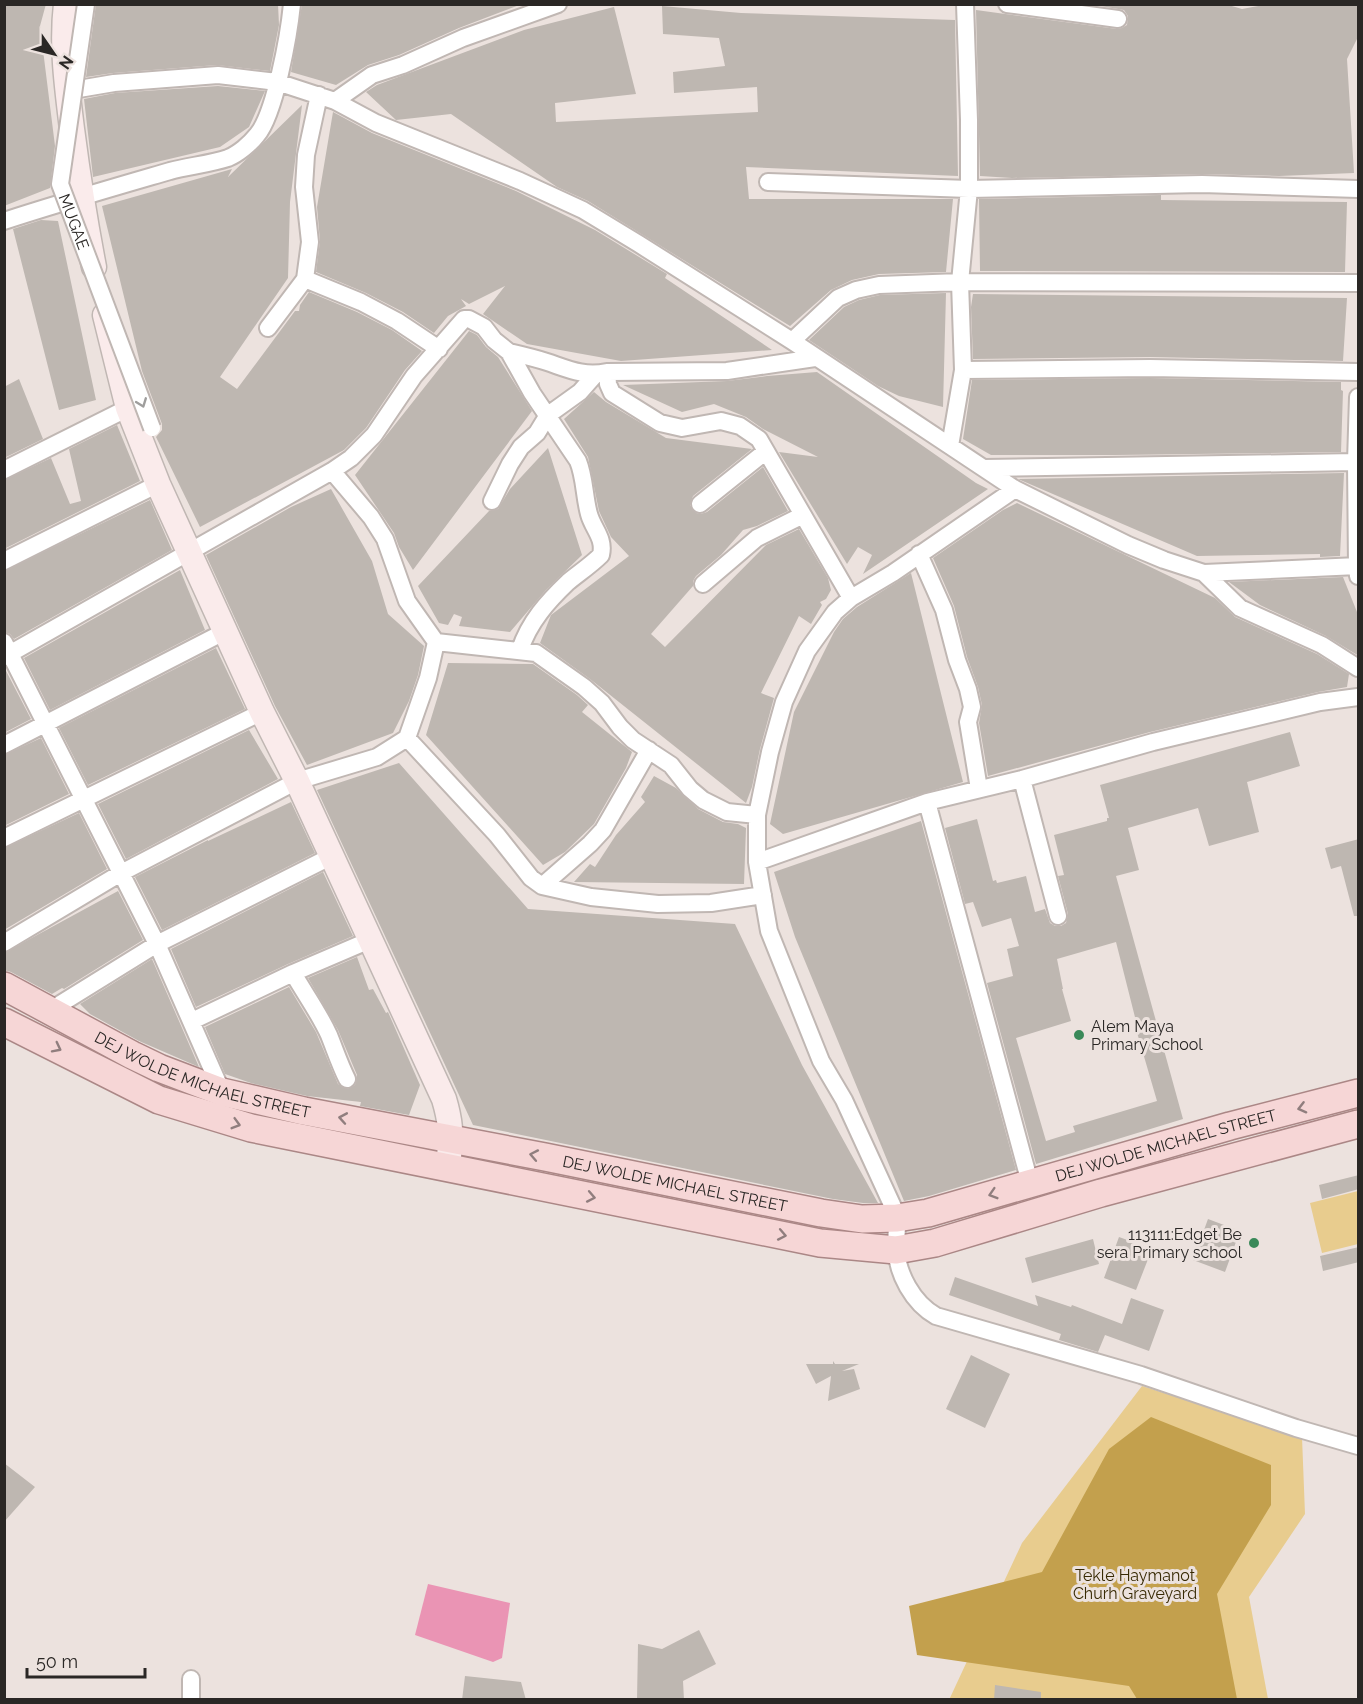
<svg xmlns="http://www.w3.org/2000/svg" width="1363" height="1704" viewBox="0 0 1363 1704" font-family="Raleway,sans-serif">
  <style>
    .green { fill: #e8cc8e }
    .forest { fill: #c3a04d }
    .water { fill: #ea94b4 }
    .building { fill: #beb7b1; fill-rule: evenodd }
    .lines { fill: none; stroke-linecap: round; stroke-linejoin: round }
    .street-casing { stroke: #c0b7b3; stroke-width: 20 }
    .secondary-casing { stroke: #c0b7b3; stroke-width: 27 }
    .primary-casing { stroke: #ab8786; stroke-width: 30 }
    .street { stroke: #fff; stroke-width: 16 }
    .secondary { stroke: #faebeb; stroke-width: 24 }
    .primary { stroke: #f6d6d6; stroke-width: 27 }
    .street-bridge-casing { stroke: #c0b7b3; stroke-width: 20; stroke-linecap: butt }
    .street-bridge { stroke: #fff; stroke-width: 16 }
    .oneway { stroke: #9f9e9d }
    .oneway2 { stroke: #907e7e }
    .poi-dot { fill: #3a8959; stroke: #ece2de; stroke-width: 2 }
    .labels { text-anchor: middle; stroke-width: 6; stroke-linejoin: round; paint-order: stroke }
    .street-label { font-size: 16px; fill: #2a2725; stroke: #ece2de }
    .poi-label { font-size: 16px; fill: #2a2725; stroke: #ece2de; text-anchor: start }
    .park-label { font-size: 16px; fill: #382a04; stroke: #ece2de }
  </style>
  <rect width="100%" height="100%" fill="#ece2de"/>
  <path class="green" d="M1358 1191V1244L1322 1253 1310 1203Z
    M1142 1386 1302 1437 1305 1514 1249 1597 1268 1699 949 1700 1022 1543Z"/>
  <path class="forest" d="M1151 1417 1271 1465V1505L1217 1594 1237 1699H1137L1129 1686 917 1655 909 1606 1042 1572 1109 1449Z"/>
  <path class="water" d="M428 1584 510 1603 502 1658 493 1662 415 1635Z"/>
  <path class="building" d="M4 4H46L40 26 55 146 50 188 4 206Z
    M96 4H278L279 25 270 71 217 65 113 73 86 77Z
    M302 4H522L459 28 399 55 368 65 336 85 291 72Z
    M1089 4H1225L1242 9 1269 4H1359V35L1347 59 1354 173 1279 176 1202 174 1012 178 980 176 976 10 1117 29 1122 28 1127 25 1128 16 1124 10Z
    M662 6 741 13 955 20 958 176 746 167 749 199H953L946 272 879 274 852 280 831 290 790 326 588 201 557 187 451 114 396 120 366 92 377 85 524 30 614 7 636 94 555 103 556 122 758 112 757 87 674 93 673 72 725 66 719 38 663 34Z
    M218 86 265 91 249 127 220 147 93 177 84 99 115 93Z
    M302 105 290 202 288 278 220 377 237 389 295 311H299L300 305 309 292 357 312 392 330 422 351 405 370 366 428 344 450 200 527 156 437 162 430V424L142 371 102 206 232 169 228 177Z
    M333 112 372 133 516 191 595 230 667 274 665 278 772 350 621 361 527 344 483 314 505 286 469 304 461 299 466 306 448 316 434 333 403 312 366 293 316 272 320 241 317 207Z
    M1161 195V200L1347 202 1345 272 980 271 979 199Z
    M41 220 58 221 96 400 59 410 13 229Z
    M946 293 943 407 899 396 878 386 809 340 844 307 859 300 880 295Z
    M973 294 1347 298 1343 361 1150 357 973 359 971 307Z
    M469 331 477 335 486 347 498 357 532 411 413 570 399 547 394 533 355 475Z
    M817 372 976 483 988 489 863 574 872 555 858 547 847 564 779 452 818 457 763 429 746 417 714 404 682 412 623 385 727 381 767 376Z
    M1150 378 1341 382V390L1343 391 1341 452 1115 455H991L963 439 972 380Z
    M19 379 43 439 4 458V387Z
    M594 392 606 402 666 438 752 449 693 496 690 505 696 513 701 514 707 512 763 467 788 511 757 526 743 530 721 555 696 576 693 581V586L651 634 665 647 766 545 799 529 828 578 831 590 826 599 820 602 822 605 811 624 799 616 761 693 774 698 760 749 752 787 746 803 590 679 540 643 551 615 629 556 611 537 599 511 588 457 564 419Z
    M117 425 140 481 4 549V480L51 458 70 504 81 501 69 449Z
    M548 448 582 555 546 590 510 632 459 626 462 617 454 614 448 625 439 623 418 586 489 511 498 509 510 489Z
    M1344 473 1340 556 1320 557V554L1197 556 1018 479Z
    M331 489 372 561 388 614 424 646 418 675 409 701 393 733 307 765 275 706 206 555 291 507Z
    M150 500 172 550 14 639 10 634 4 632V571Z
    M1017 503 1215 598 1235 617 1317 654 1349 674 1347 687 1318 692 1150 732 988 776 979 723 982 705 978 687 967 657 954 606 933 558 1003 510Z
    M180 570 205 630 50 710 24 658Z
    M911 573 963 782 783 834 770 824 794 712 834 632 843 619 857 607Z
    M1343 577 1359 617V656L1326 636 1260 605 1229 582Z
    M216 648 245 709 88 785 59 728Z
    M448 663 533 664 577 695 588 705 582 712 632 752 626 768 594 824 565 852 543 865 426 735Z
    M4 667 31 719 4 733Z
    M249 730 278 779 126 859 98 804Z
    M1290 732 1300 766 1247 782 1259 832 1209 846 1198 808 1128 828 1139 870 1116 876 1183 1119 1036 1164 987 983 1013 976 1007 949 1019 946 1011 918 982 927 973 902 965 904 945 828 977 819 993 881 996 880 997 883 1026 876 1035 912 1045 909 1050 923 1055 926H1061L1066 923 1068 914 1058 876 1064 875 1054 835 1107 821V818H1109L1100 785ZM1116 942 1138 1029H1136L1157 1101 1073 1126 1075 1132 1046 1141 1016 1038 1071 1021 1062 989H1063L1057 959Z
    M41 738 69 794 4 826V755Z
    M399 763 528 909 735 924 802 1065 878 1203H863L833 1199 473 1125 317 790Z
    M654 776 676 788 698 809 723 822 738 824 746 828 744 884 574 882 590 864 595 867 616 835 645 802 641 797Z
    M291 802 315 853 162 930 135 877 208 840V841Z
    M79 813 107 869 4 930V848Z
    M921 821 1016 1170 929 1196 904 1201 795 937 774 872Z
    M1359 839V916H1354L1341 866 1331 869 1325 848Z
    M323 872 353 936 288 964 196 1007 171 949Z
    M118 891 143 940 64 989 62 988 52 994 11 972 4 970V953Z
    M357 957 369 990 373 989 386 1013 388 1012 420 1085 409 1115 360 1106 361 1102 307 1096 251 1083 225 1074 205 1027 289 987 316 1032 338 1084 347 1089 355 1085 357 1075 338 1030 308 978Z
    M152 959 199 1067 139 1041 90 1014 80 1004Z
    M1359 1175V1189L1322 1199 1319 1185Z
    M1208 1219 1240 1231 1225 1272 1193 1260Z
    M1119 1237 1152 1249 1136 1290 1104 1278Z
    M1093 1239 1099 1264 1032 1283 1025 1258Z
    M1359 1247V1262L1323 1271 1320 1256Z
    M955 1277 1038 1306 1035 1295 1071 1307 1072 1305 1122 1324 1131 1298 1164 1310 1149 1351 1105 1335 1098 1352 1059 1340 1061 1334 949 1295Z
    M971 1355 1010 1374 985 1428 946 1409Z
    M833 1361 835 1364H859L842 1371 854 1369 860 1389 828 1401 831 1376 816 1384 806 1364H833Z
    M4 1463 35 1487 4 1522Z
    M699 1630 716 1664 683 1681 684 1700H637L638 1644 662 1649Z
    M465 1676 521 1682 526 1700H462Z
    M995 1685 1041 1692V1700H994Z"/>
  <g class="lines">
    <defs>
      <path id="street" d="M1007 4 1118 19
        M67 91 114 83 218 75 277 82 335 101 376 123 520 181 583 210 639 244 792 341 1015 489 1128 545 1164 560 1204 573 1240 608 1322 645 1358 668
        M335 101 372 75 403 65 463 38 558 4
        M768 182 969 189 1202 184 1358 189
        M4 221C59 203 115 187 170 171 189 166 210 164 228 158 238 154 250 144 257 135 275 114 289 34 292 4
        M305 279 361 302 397 321 439 349
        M268 328 305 279 310 242 304 187 306 155 319 95
        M792 341 838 298 856 290 879 285 960 282 1358 283
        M509 352C522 355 535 358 547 362 568 369 584 377 607 372L727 371 815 358
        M963 370 1150 368 1358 372
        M607 372 608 384 612 393 660 423 682 428 721 421 740 426 759 439 851 598
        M1358 397 1356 462 1357 566 1358 576
        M950 446 963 370 960 282 969 189V120L965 4
        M984 468 1356 462
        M4 470 128 408
        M332 471 371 517 385 539 407 601 436 642 536 653 584 687 602 703 620 727 633 740 671 765 690 789 703 800 727 812 757 815
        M1015 489 893 573 851 598 835 612 807 651 784 702 770 752 757 815V862L769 931 821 1061 844 1100 894 1209C899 1222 896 1234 896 1247 897 1274 913 1303 936 1316L1141 1375 1296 1428 1358 1446
        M492 501 510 464 521 447 537 433 548 415 580 392 595 375
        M700 504 765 452
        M919 554 944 610 957 660 968 689 972 707 968 722 979 789
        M4 561 158 484
        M1204 573 1358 566
        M703 584 757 538 803 515
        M4 642 157 944 222 1092
        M4 657 332 471 351 458 374 435 414 376 464 319H469L484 327 494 340 509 352 532 393 578 461C585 478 584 496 589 514 593 529 605 538 601 555 591 565 579 573 568 582 548 601 529 622 520 650
        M407 738 497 835 531 878 542 886 591 897 658 904 711 903 763 895
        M4 745 226 631
        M1022 779 1058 916
        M927 802 1030 1183
        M4 838 262 712
        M757 862 927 802 1022 779 1153 742 1320 702 1358 697
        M542 886 590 844 603 830 649 750
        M4 943 121 873 297 781 377 757 407 738 428 678 436 642
        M293 973C305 994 319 1013 329 1035 335 1050 340 1065 347 1079
        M49 1011 157 944 332 856
        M192 1021 293 973 370 940
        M191 1679V1700"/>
      <path id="secondary" d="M66 4C61 46 67 88 72 129 78 175 85 221 94 267
        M105 315 128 408 158 484 262 712 297 781 444 1099C450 1119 452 1135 449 1156"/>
      <g id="primary">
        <path id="s1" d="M4 986 132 1055 159 1068 222 1092 304 1111 545 1157 821 1213 862 1219 897 1218 928 1213 1230 1126 1358 1093"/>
        <path d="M4 1022 159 1100 251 1128 820 1243 896 1250 935 1243 1101 1193 1358 1124"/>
      </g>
    </defs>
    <use href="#street" class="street-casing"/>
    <use href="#secondary" class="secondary-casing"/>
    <use href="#primary" class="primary-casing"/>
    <use href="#street" class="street"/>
    <use href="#secondary" class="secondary"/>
    <use href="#primary" class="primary"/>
    <defs>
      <g id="street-bridge">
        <path id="s2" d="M86 4 60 184 152 428"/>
      </g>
    </defs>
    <use href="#street-bridge" class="street-bridge-casing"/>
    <use href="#street-bridge" class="street-bridge"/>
  </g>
  <defs><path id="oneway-chevron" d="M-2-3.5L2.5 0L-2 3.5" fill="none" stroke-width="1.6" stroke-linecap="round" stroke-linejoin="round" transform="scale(1.5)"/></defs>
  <use class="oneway" href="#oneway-chevron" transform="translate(142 403) rotate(69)"/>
  <g class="oneway2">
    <use href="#oneway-chevron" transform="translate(57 1048) rotate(27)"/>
    <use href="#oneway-chevron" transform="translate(1302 1108) rotate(166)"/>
    <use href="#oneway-chevron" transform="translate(343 1118) rotate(-170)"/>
    <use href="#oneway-chevron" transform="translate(236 1124) rotate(16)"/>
    <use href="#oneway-chevron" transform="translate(534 1155) rotate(-169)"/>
    <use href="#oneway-chevron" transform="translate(993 1194) rotate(163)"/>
    <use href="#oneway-chevron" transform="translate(591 1197) rotate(11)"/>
    <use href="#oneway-chevron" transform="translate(782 1235) rotate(11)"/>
  </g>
  <g class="poi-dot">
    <circle cx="1079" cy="1035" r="6"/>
    <circle cx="1254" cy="1243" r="6"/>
  </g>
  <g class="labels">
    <g class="street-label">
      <text dy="6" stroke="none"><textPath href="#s2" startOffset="222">MUGAE</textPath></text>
      <text dy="6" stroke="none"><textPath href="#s1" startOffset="219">DEJ WOLDE MICHAEL STREET</textPath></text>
      <text dy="6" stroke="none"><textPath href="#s1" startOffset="1209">DEJ WOLDE MICHAEL STREET</textPath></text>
      <text dy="6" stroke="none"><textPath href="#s1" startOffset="705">DEJ WOLDE MICHAEL STREET</textPath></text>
    </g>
    <g class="poi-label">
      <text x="1091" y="1032">Alem Maya<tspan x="1091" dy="18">Primary School</tspan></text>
      <text x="1242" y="1240" text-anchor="end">113111:Edget Be<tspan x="1242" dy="18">sera Primary school</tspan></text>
    </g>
    <g class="park-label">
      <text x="1135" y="1581">Tekle Haymanot<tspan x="1135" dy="18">Churh Graveyard</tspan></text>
    </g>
  </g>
  <rect width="1363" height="1704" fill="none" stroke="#2a2725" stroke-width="12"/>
  <g transform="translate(54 54) rotate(125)" stroke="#ece2de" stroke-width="4.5" paint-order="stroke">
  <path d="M0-4.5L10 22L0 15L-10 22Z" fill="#2a2725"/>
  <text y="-9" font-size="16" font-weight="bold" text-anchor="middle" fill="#2a2725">N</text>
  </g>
  <path d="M27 1668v9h118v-9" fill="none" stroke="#2a2725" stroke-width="3"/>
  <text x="36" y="1668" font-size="18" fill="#2a2725" stroke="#ece2de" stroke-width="4.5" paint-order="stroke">50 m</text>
</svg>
